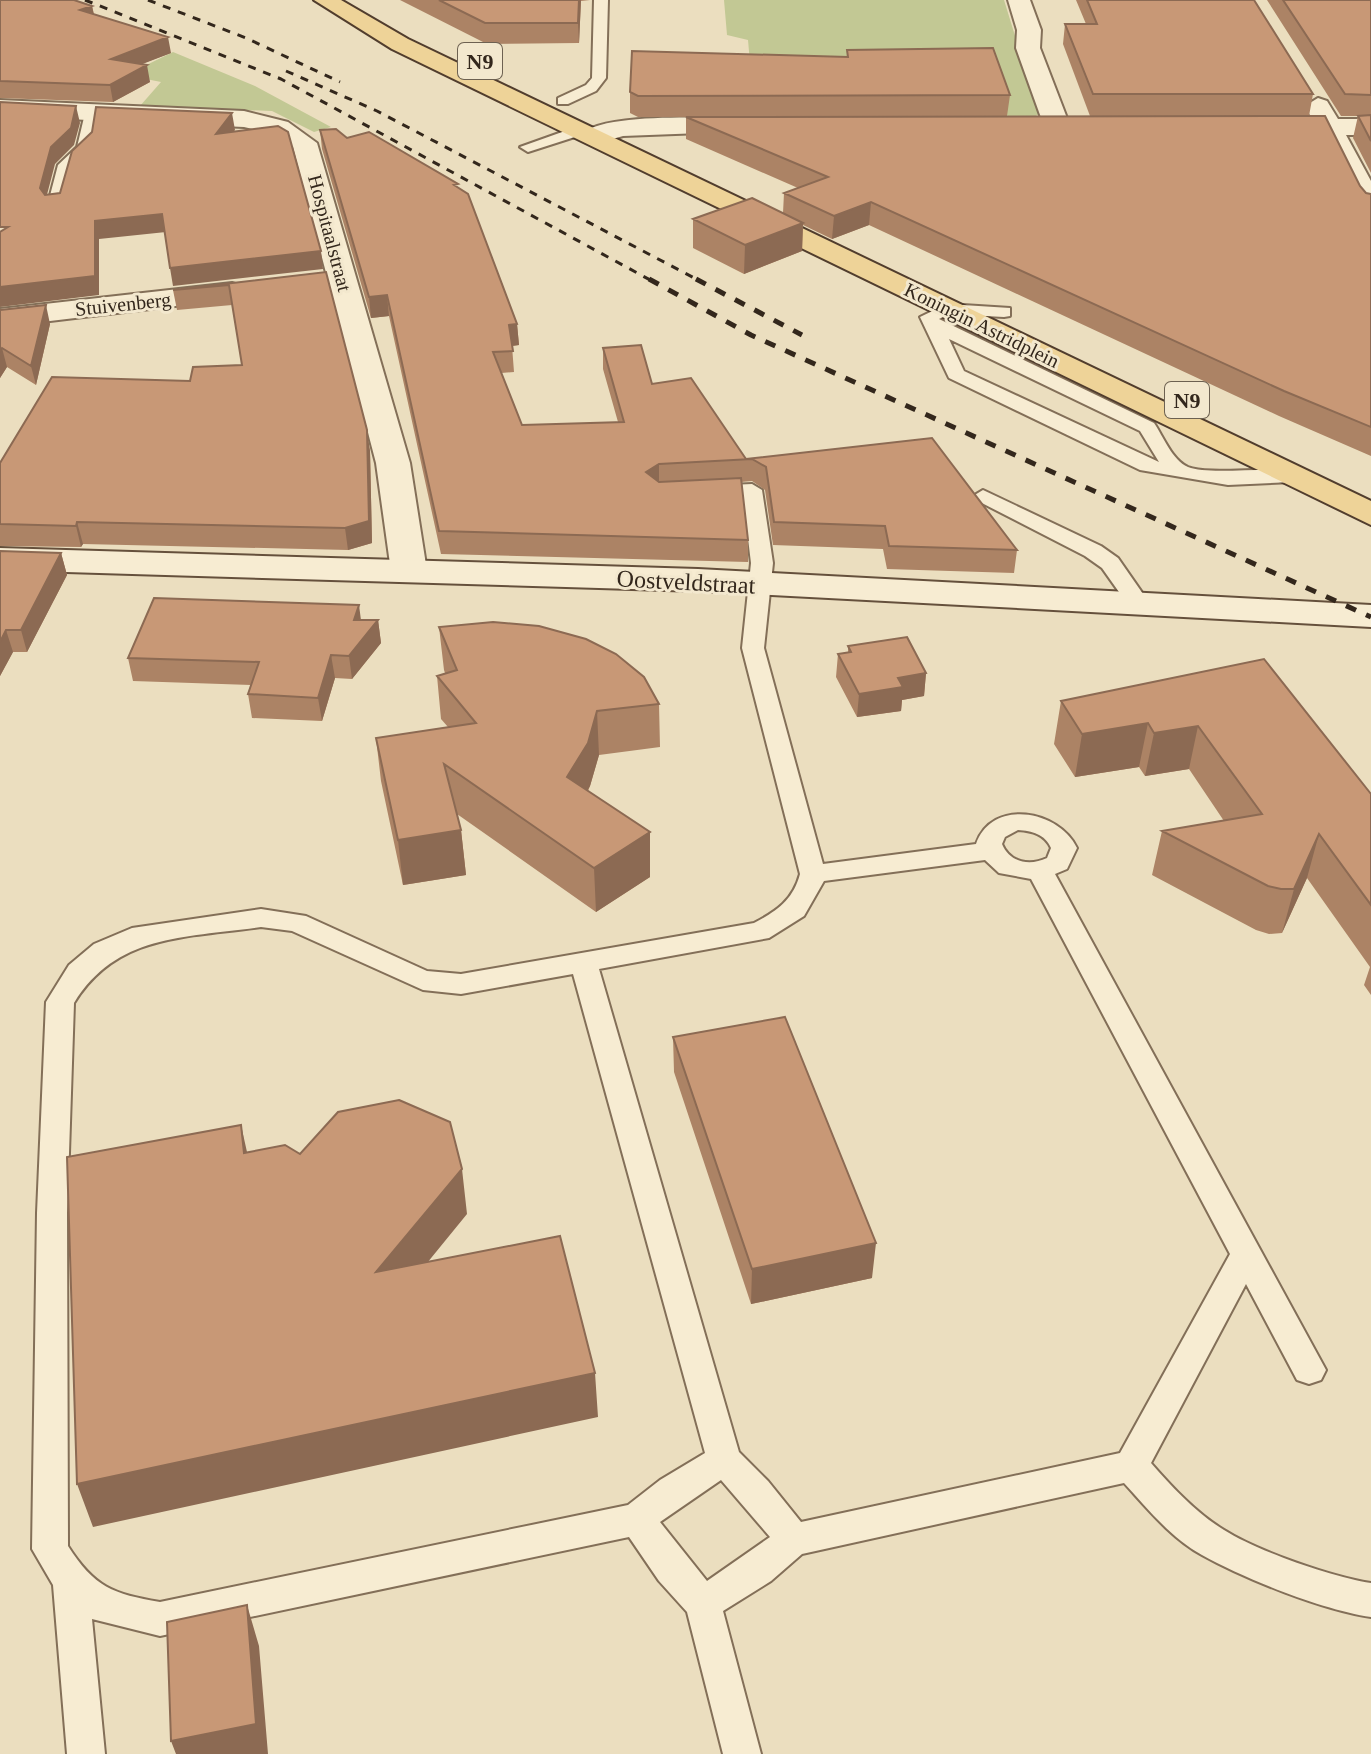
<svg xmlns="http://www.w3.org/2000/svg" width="1371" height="1754" viewBox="0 0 1371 1754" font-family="Georgia,serif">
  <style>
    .green { fill: #c2c894 }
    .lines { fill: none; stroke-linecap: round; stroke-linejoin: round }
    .lane-casing { stroke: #836f58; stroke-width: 4 }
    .street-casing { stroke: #836f58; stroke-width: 4 }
    .secondary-casing { stroke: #65503c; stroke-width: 4 }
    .primary-casing { stroke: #513d2d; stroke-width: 4 }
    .lane { fill: #f7ecd2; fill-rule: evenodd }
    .street { fill: #f7ecd2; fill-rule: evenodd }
    .secondary { fill: #f7ecd2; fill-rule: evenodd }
    .primary { fill: #eed398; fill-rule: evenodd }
    .rail-far1 { stroke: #33271c; stroke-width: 3; stroke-dasharray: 8 8; stroke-linecap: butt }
    .rail { stroke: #33271c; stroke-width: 5; stroke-dasharray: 11 11; stroke-linecap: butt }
    .wall { fill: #ac8365 }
    .shaded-wall { fill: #8c6a53 }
    .building { fill: #c89876; stroke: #8c6a53; stroke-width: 2 }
    .labels { text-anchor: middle; stroke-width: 6; stroke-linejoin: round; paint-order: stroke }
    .far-street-label { font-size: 20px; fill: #33271c; stroke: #f3e8ce }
    .shield { fill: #f3e8ce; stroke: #6d6151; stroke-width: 2 }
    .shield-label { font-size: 22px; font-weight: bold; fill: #33271c }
    .street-label { font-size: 24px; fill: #33271c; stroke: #f3e8ce }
  </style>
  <rect width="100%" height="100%" fill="#ebdebf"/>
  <path class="green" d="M724 0H1004L1039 114 1032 118H1008L990 56 751 74 748 40 727 35Z
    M173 52 255 86 331 127 314 132 272 111 140 106 161 82 126 75Z"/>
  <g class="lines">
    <defs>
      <path id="lane" d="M594 0H608L606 78 596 91 568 104H558V98L586 85 592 78Z
        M86 109 98 112 92 149 73 167 61 210H49L47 207 58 165 77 147Z
        M579 126 587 131 584 134 528 152 520 147Z
        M947 304 1010 308V316L1004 317 949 314 939 319 1154 423C1163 436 1172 460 1188 467 1213 477 1291 462 1303 476L1293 482 1228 485 1140 470 949 378 920 317ZM949 339 1140 431 1159 462 964 371Z
        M752 484 762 490 773 563 764 648 823 864 976 844C992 798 1059 810 1077 848L1067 869 1055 874 1326 1370 1321 1380 1309 1384 1297 1380 1246 1284 1151 1463C1173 1488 1196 1513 1224 1530 1257 1551 1332 1577 1371 1583V1617C1323 1610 1245 1579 1202 1555 1171 1538 1147 1508 1124 1483L802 1554 771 1581 723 1611 761 1754H723L687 1612 659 1581 629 1537 160 1636 92 1619 105 1754H67L53 1585 32 1549 37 1213 46 1002 69 965 94 944 132 928 261 909 306 916 427 971 461 974 754 923C777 911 793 900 800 874L742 648 751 563 743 497 707 498 697 492 707 486ZM1018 830C1032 831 1045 834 1051 848L1047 858C1030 866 1010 863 1002 844L1005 837ZM985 860 999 873 1031 879 1230 1254 1120 1453 801 1522 768 1481 739 1452 599 969 769 938 804 916 824 881ZM261 927 292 931 423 990 461 994 573 974 705 1453 660 1480 628 1505 160 1602C113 1594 94 1587 68 1546L67 1213 74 1003C117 933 187 938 261 927ZM721 1480 770 1537 707 1581 660 1522Z
        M983 490 1101 546 1118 558 1150 604 1147 609H1131L1102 568 1085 556 976 500 973 496Z"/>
      <path id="street" d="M1008 0H1030L1041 30 1040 48 1070 126 1066 131H1048L1044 126 1016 48 1017 30Z
        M1318 98 1327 101 1338 119H1371V135H1346L1371 181V215L1361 213 1357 207 1320 135H1269L1256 127 1269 119H1312L1305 106Z
        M0 100 244 111 288 122 317 143 410 463 427 571 422 579 409 582 396 579 391 571 376 463 293 147 270 133 244 127 0 116Z
        M745 118 754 121 758 126 754 131 623 136 592 145 579 137C597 111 713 119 745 118Z
        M232 283 242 286 247 292 242 298 0 327V309Z"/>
      <path id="secondary" d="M0 548 698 569 1371 605V627L698 591 0 570Z"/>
      <path id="primary" d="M314 0H341L408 39 1371 501V525L392 49Z"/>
    </defs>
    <use href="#lane" class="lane-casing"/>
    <use href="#street" class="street-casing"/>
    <use href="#secondary" class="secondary-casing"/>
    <use href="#primary" class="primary-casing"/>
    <use href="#lane" class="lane"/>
    <use href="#street" class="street"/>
    <use href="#secondary" class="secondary"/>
    <use href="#primary" class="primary"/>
    <path class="rail-far1" d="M85 0 281 79 652 281
      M148 0 246 38 340 82
      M286 71 377 111 700 281"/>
    <path class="rail" d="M649 279 751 335 1371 617
      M696 279 802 335"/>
  </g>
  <path class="wall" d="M0 0 92 6 94 14 171 53 141 64 150 82 113 102 0 98Z
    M400 0H590L581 1 579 43 487 44Z
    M1076 0H1254L1313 94 1309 116H1090L1063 44 1065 24H1086Z
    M1267 0H1371V173L1353 138 1358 116H1341Z
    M847 50 1010 95 1007 116 638 117 630 113V92L847 57Z
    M686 117 1360 186 1366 193 1371 194V456L1279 416 869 225 832 239 803 225 802 251 744 274 693 248V219L783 213 784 193 798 188 686 139Z
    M320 130 347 138 458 188 517 324 519 345 512 346 514 372 501 373 522 425 618 422 603 369V348L652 384 746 459 932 438 1017 550 1014 573 887 569 883 549 773 545 765 490 752 481 741 482 748 540V562L441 554 389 316 371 318 322 149Z
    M326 272 370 451 372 543 348 550 83 544 81 547 0 546V463L190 381 242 365 232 305 177 310 173 290Z
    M0 310 50 324 36 385 7 367 0 378Z
    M0 551 61 553 67 575 27 652H13L0 676Z
    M360 620H378L381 643 352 679 335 678 322 721 252 718 248 694 251 685 133 681 128 658Z
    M439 627 659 704 660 747 599 755 590 786 588 791 650 877 596 912 457 814 461 830 466 875 403 885 381 781 376 738 448 727 441 719 437 676 445 673 444 670Z
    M848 646 926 673 924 696 902 700 901 711 857 717 836 677 838 654 848 652Z
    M1264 659 1371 794V995L1364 985 1370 967 1307 878 1282 933 1269 934 1256 930 1152 875 1162 831 1224 821 1189 769 1145 776 1139 767 1075 777 1054 744 1061 701Z
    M673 1037 872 1278 751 1304 674 1072Z"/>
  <path class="shaded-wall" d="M579 0H581L579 43 578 23Z
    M92 6 95 21 80 10Z
    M168 37 171 53 114 75 111 59Z
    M147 65 150 82 113 102 110 85Z
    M76 106 80 123 74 145 55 164 44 206 40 188 51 147Z
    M232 113 235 130 218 151 216 134Z
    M871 202 869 225 832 239 834 216Z
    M162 214 166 232 99 239V295L0 307V287L95 221Z
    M803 223 802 251 744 274 745 245Z
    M321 251 323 269 173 286 170 268Z
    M387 295 389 316 371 318 369 297Z
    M46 305 50 324 36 385 31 366Z
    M517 324 519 345 511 346 509 325Z
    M2 348 7 367 0 378V351Z
    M367 430 370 451 372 543 348 550 345 528Z
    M659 464V486L646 472Z
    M77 522 83 544 81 547 76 526Z
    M61 553 67 575 27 652 21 630Z
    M359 605 362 628 354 620Z
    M378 620 381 643 352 679 349 656Z
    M6 630 13 652 0 676V642Z
    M331 655 335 678 322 721 318 698Z
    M926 673 924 696 902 700 901 711 857 717 859 694 898 678Z
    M597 711 599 755 590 786 569 821 567 777Z
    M1148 723 1139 767 1075 777 1082 734Z
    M1198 726 1189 769 1145 776 1154 733Z
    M461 830 466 875 403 885 398 840Z
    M650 832V877L596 912 594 868Z
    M1319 834 1307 878 1282 933 1294 889Z
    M241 1125 251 1170 244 1153Z
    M462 1169 467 1214 383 1317 376 1272Z
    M876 1243 872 1278 751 1304 752 1269Z
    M595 1373 598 1417 93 1527 77 1484Z
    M247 1605 259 1646 268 1754H176L171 1741Z"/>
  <path class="building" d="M0 0H74L92 6 80 10 168 37 111 59 147 65 110 85 0 81Z
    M439 0H579L578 23H485Z
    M1087 0H1254L1313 94H1093L1065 24H1097Z
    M1283 0H1371V95L1345 94Z
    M993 48 1010 95 638 96 630 92 632 51 848 57 847 50Z
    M0 102 76 106 71 128 51 147 40 188 45 195 60 193 72 151 92 132 96 107 232 113 216 134 278 126 288 132 321 251 170 268 162 214 95 221V276L0 287V232L8 227H0Z
    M1371 115V141L1358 116Z
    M1325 116 1360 186 1366 193 1371 194V427L1284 391 871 202 834 216 784 193 828 177 686 117Z
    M336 129 347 138 369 132 458 184 454 185 468 194 517 324 509 325 513 351 493 352 522 425 624 422 603 348 641 345 652 384 691 378 746 459 932 438 1017 550 889 546 885 526 774 522 766 467 752 459 659 464 646 472 659 482 741 478 748 540 439 531 387 295 369 297 320 130Z
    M752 198 803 223 745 245 693 219Z
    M326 272 367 430 369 521 345 528 77 522 76 526 0 524V463L52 377 190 381 193 367 242 365 229 285 173 290Z
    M46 305 31 366 2 348 0 351V310Z
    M0 551 61 553 21 630H6L0 642Z
    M154 598 359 605 354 620H378L349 656 331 655 318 698 248 694 259 662 128 658Z
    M493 622 539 626 586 639 616 654 644 677 659 704 597 711 588 743 567 777 650 832 594 868 444 764 461 830 398 840 376 738 476 723 437 676 457 670 439 627Z
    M907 637 926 673 898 678 903 687 859 694 838 654 851 652 848 646Z
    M1264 659 1371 794V905L1319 834 1294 889H1281L1268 886 1162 831 1262 814 1198 726 1154 733 1148 723 1082 734 1061 701Z
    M785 1017 876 1243 752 1269 673 1037Z
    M399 1100 450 1122 462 1169 376 1272 560 1236 595 1373 77 1484 67 1157 241 1125 244 1153 285 1145 300 1154 338 1112Z
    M247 1605 256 1724 171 1741 167 1622Z"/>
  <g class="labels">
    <g class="far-street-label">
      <text transform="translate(330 233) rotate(75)" y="7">Hospitaalstraat</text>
      <text transform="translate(123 304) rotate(-6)" y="7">Stuivenberg</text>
      <text transform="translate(982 325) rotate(26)" y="7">Koningin Astridplein</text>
    </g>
    <g class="shield">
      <rect x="458" y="43" width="44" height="36" rx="6"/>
      <rect x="1165" y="382" width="44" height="36" rx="6"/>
    </g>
    <g class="shield-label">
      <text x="480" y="69">N9</text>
      <text x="1187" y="408">N9</text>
    </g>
    <g class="street-label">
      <text transform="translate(686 582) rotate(3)" y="8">Oostveldstraat</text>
    </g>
  </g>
</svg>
